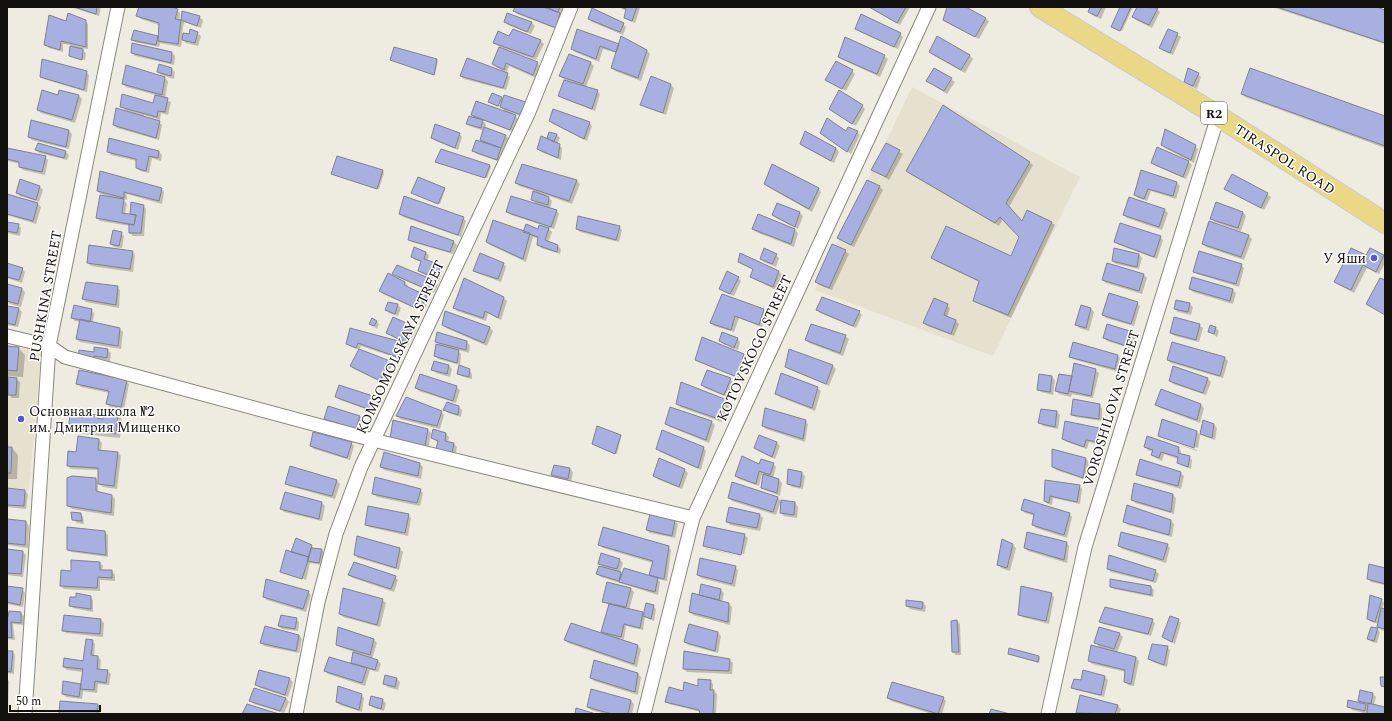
<svg xmlns="http://www.w3.org/2000/svg" width="1392" height="721" viewBox="0 0 1392 721" font-family="Spectral,serif">
  <style>
    .built { fill: #e6e1cf }
    .shadow { fill: #0003 }
    .building { fill: #a7b0e1; stroke: #80828c }
    .lines { fill: none; stroke-linecap: round; stroke-linejoin: round }
    .minor-casing { stroke: #8a887e; stroke-width: 15 }
    .primary-casing { stroke: #cbcbca; stroke-width: 22 }
    .minor { stroke: #fff; stroke-width: 13 }
    .primary { stroke: #ebd886; stroke-width: 20 }
    .poi-dot { fill: #5559d0; stroke: #fff; stroke-width: 1.5 }
    .labels { text-anchor: middle; stroke-width: 3; stroke-linejoin: round; paint-order: stroke }
    .shield { fill: #fff; stroke: #595856; stroke-width: 1 }
    .shield-label { font-size: 13px; font-weight: bold; fill: #12110d }
    .street-label { font-size: 14px; fill: #12110d; stroke: #fff }
    .poi-label { font-size: 14px; fill: #12110d; stroke: #fff; text-anchor: end }
  </style>
  <rect width="100%" height="100%" fill="#eeebe0"/>
  <path class="built" d="M912 87 1080 177 993 356 815 290Z
    M7 345 41 352 29 490 7 487Z"/>
  <path class="shadow" d="M70 7H101L99 16Z
    M140 7H173L180 13 179 21H182V13L199 17 203 20 201 28 184 22 182 34 190 36 197 33 201 36 198 46 186 43 182 39 181 47 160 43 159 47 135 42 132 39 134 31 159 37V25L141 19 138 16Z
    M516 7H540L551 11 547 7H564L561 16 559 30 517 14 514 11Z
    M618 7H639L640 8 635 23 628 20 625 17 627 11Z
    M869 7H910L900 25Z
    M948 7H964L985 18 989 21 979 39 947 23 944 20Z
    M1091 7H1106L1101 19 1092 15 1089 12Z
    M1121 7H1133L1122 31 1113 28Z
    M1138 7H1154L1160 12 1152 28 1136 20 1133 17Z
    M1272 7H1373L1385 11V44Z
    M508 14 532 23 535 26 531 34 508 25 505 22Z
    M589 19 623 24 626 27 623 35 592 22Z
    M85 20 88 24V49L80 48 86 53 85 60 72 56V58L70 56 71 45 63 44V52L49 48 46 45 66 22Z
    M857 29 900 34 903 37 898 49 860 32Z
    M513 30 541 41 544 44 536 60 498 46 495 43 510 37Z
    M578 30 619 45 622 38 647 50 650 54 641 81 615 71 612 68 617 53 603 49 599 62 575 52 572 49Z
    M1177 34 1181 37 1173 55 1164 51 1161 48Z
    M938 38 970 56 973 59 965 73 933 55 930 51Z
    M499 49 537 63 540 66 536 78 509 66 507 72 496 67 493 64Z
    M132 53H172L175 56 174 65 135 56Z
    M884 56 888 59 880 77 843 60 839 57Z
    M391 60H436L438 61 435 75Z
    M591 63 594 66 586 87 597 91 600 94 595 111 562 98 559 95 565 80 560 76Z
    M127 67 165 78 168 81 165 99 171 102 168 115 161 113 160 120 144 115V117L159 122 162 125 159 140 117 128 114 125 127 112 121 106 153 104 156 95 126 87 123 84Z
    M171 69 175 72 174 79 161 75 158 72Z
    M934 69 955 82 947 94 927 81Z
    M852 71 855 74 846 91 830 83 827 80Z
    M86 72 89 75 87 92 44 79 41 76Z
    M507 74 510 77 506 90 464 79 461 76Z
    M1198 74 1201 77 1197 89 1188 85 1185 82Z
    M651 78 671 85 674 88 666 115 645 107 642 104Z
    M60 91 79 96 82 99 75 123 41 113 38 110 58 96Z
    M1242 94 1385 118V148L1245 97Z
    M501 98 527 118 512 113 518 119 514 132 482 120 486 124 485 128 506 136 509 139 501 162 477 154 473 151 485 144 481 140 484 131 470 126 467 123 477 120 472 115 507 113 501 107 502 103 501 102 499 107 489 102Z
    M862 106 865 109 856 126 830 109Z
    M943 107 1033 165 1009 207 1023 222H1051L1055 225 1011 318 977 303 974 300 980 282 935 261 932 258H1012L1020 236 1003 219 999 226 910 174 907 171Z
    M550 121 589 122 592 126 587 141 553 124Z
    M32 122 69 131 72 134 69 149 32 140 29 137Z
    M857 132 860 135 851 154 822 133Z
    M459 133 462 137 458 150 436 141 432 138Z
    M549 133 557 135 560 138 557 144 562 148 561 160 541 152 538 149 547 140Z
    M801 144 836 148 839 152 834 163 804 147Z
    M886 144 903 154 889 180 873 169Z
    M1162 145 1195 146 1198 149 1194 163 1165 148Z
    M7 149 45 157 48 160 45 175 23 170 20 167V164L8 161Z
    M1158 149 1189 162 1192 165 1186 179 1156 166 1152 163Z
    M36 150 66 152 69 155 67 160 39 153Z
    M441 151 490 166 491 167 487 178 437 163 436 162Z
    M108 152H159L162 155 161 161 152 158 149 173 140 171 137 168V161L111 155Z
    M338 157 383 171 384 173 379 189 334 175 332 174Z
    M522 165 577 181 580 184 572 204 546 195 552 201 550 209 556 210 559 214 554 229 511 215 508 211 537 205 532 199 534 191 519 186 516 183Z
    M1142 172 1177 183 1180 186 1176 199 1151 191 1147 201 1138 198 1135 195Z
    M867 181 880 187 883 190 854 247 842 241 839 238Z
    M765 184 818 189 821 192 812 212 768 187Z
    M39 186 43 190 39 202 20 196 17 193Z
    M1225 188 1267 194 1271 197 1264 210 1228 191Z
    M161 189 164 192 162 204 127 194V200L123 199 127 204 125 214 131 215 132 203 143 206 146 209 144 236H133L130 233V226L100 221 97 218 112 197 101 194 98 191Z
    M444 189 445 190 440 204 414 194Z
    M7 195 38 204 41 207 36 224 7 215Z
    M1130 199 1165 210 1168 213 1162 230 1127 218 1124 215Z
    M777 204 800 213 803 216 798 229 776 218 773 215Z
    M1216 204 1243 212 1246 216 1241 231 1215 222 1212 219Z
    M400 214 463 218 466 221 461 237 403 217Z
    M758 215 795 230 798 233 794 247 756 232 753 229Z
    M7 223 18 225 21 228 20 236 7 233Z
    M619 227 622 230 619 242 580 232 577 229Z
    M548 228 552 232 548 243 558 246 561 249 560 254 541 248 538 244 539 239 533 237 526 262 490 245 487 242 524 232Z
    M121 233 124 236 122 248 114 247 111 244Z
    M1249 236 1252 239 1244 260 1206 247 1203 244Z
    M1160 237 1163 240 1157 259 1119 245 1116 242Z
    M409 239 454 242 457 245 453 254 412 242Z
    M1370 249 1385 257V263L1379 274 1367 268 1354 293 1339 285 1335 282 1367 257Z
    M845 251 849 254 832 290 819 285 816 281Z
    M132 252 135 255 133 272 91 266 88 263Z
    M426 252 429 256 427 261 440 266 443 269 439 281 423 274 419 271 422 262 415 260 412 257Z
    M1139 254 1142 258 1139 269 1116 264 1113 261Z
    M776 255 779 258 776 267 764 262 761 259Z
    M739 261 779 272 782 275 776 290 754 279 751 276 754 270 742 264Z
    M503 263 506 267 501 282 477 273 474 270Z
    M7 264 22 269 25 272 22 283 7 278Z
    M1108 264 1144 275 1147 278 1142 294 1106 283 1103 280Z
    M1241 265 1244 268 1239 287 1197 274 1194 271Z
    M394 273 435 282 438 285 434 293 399 278V279Z
    M738 278 741 281 734 296 724 292 721 288Z
    M1193 279 1233 290 1236 293 1233 304 1193 292 1190 289Z
    M405 282 408 286 407 288 426 296 430 299 423 312 383 294 380 291Z
    M7 285 22 289 25 292 21 307 10 304 7 301Z
    M117 287 120 290 119 308 86 302 83 299Z
    M722 295 763 310 766 313 762 327 739 318 734 332 714 326 711 323Z
    M504 298 507 301 501 320 488 313 486 321 457 311 454 308Z
    M388 303 398 305 401 308 398 316 389 313 386 310Z
    M1137 303 1140 306 1134 326 1106 318 1103 315Z
    M1190 304 1193 307 1191 315 1178 312 1175 309Z
    M947 305 950 308 947 318 956 321 959 324 954 336 927 326 924 323Z
    M1082 306 1091 309 1094 312 1089 331 1079 328 1076 324Z
    M7 307 19 309 22 312 18 327 7 325Z
    M91 310 94 313 93 323 120 329 123 332 121 349 80 342 77 339 80 322 75 321 72 318Z
    M817 310 859 312 862 315 856 328 820 313Z
    M446 312 490 328 493 331 487 346 446 328 443 325Z
    M393 318 412 327 416 330 408 345 390 335 387 332Z
    M376 321 379 324 377 329 371 324Z
    M1199 325 1203 328 1199 342 1175 336 1171 333Z
    M1216 328 1219 331 1217 337 1209 331Z
    M351 329 401 343 404 346 400 359 361 346 359 350 350 346 347 343Z
    M1133 333 1136 336 1132 349 1107 341 1104 338Z
    M845 336 849 339 843 356 809 343 806 340Z
    M737 338 740 342 738 350 723 344 720 341Z
    M436 341 466 342 470 345 469 353 456 349 461 354 460 367 469 370 472 374V379L461 376 458 373 460 365 438 359 435 356 441 346Z
    M1173 343 1225 358 1228 361 1223 378 1171 363 1168 360Z
    M1074 344 1118 356 1121 359 1118 372 1073 359 1070 356Z
    M7 347 18 348 25 355 23 377 7 376Z
    M107 350 111 353 110 361 97 359 82 361 95 353Z
    M359 350 389 362 392 365 384 383 354 369 351 366Z
    M790 350 833 366 836 369 829 386 789 369 786 366Z
    M743 355 747 358 740 379 699 362 696 359Z
    M435 362 449 366 452 369 450 377 436 373 433 370Z
    M1173 367 1208 379 1211 382 1206 395 1173 384 1170 381Z
    M1095 370 1099 373 1093 398 1072 394 1071 397 1059 394 1056 391 1073 377Z
    M1040 375 1052 377 1055 380 1053 395 1041 392 1038 389Z
    M16 379 20 382 19 398H12L9 395Z
    M730 379 733 382 727 397 705 388 702 385Z
    M126 381 129 384 124 410 110 407 107 404 110 393 81 387 77 383Z
    M456 387 460 390 456 403 419 391 416 388Z
    M817 388 821 391 815 411 780 397 777 393Z
    M1162 391 1201 405 1204 408 1200 423 1160 408 1157 405Z
    M337 397H376L379 401 374 412 340 400Z
    M726 400 730 404 722 422 680 407 677 404Z
    M1099 405 1102 408V421L1075 417 1072 414Z
    M329 407 360 417 363 420 359 431 329 422 325 419Z
    M459 407 462 410 461 417 448 413 445 410Z
    M441 412 444 415 440 429 400 419 397 416Z
    M1057 412 1060 415 1058 429 1043 426 1040 423Z
    M118 415 122 420 120 438 83 434 70 424 96 416 101 420H104Z
    M394 421 428 430 431 433 428 449Z
    M805 421 808 424 805 442 766 429 763 426Z
    M712 422 715 425 709 443 670 427 666 424Z
    M1214 425 1217 428 1215 440 1204 436 1201 433Z
    M1099 429 1102 432 1100 445 1089 442 1087 449 1067 442 1063 439Z
    M434 430 446 434 449 437 448 443 454 444 457 447 455 457 432 437Z
    M1197 432 1200 435 1198 448 1161 436V438L1159 436Z
    M620 436 621 437 617 454 594 445Z
    M1162 439 1197 450V451L1163 439Z
    M99 440 102 443 101 451 118 453 121 456 117 489 103 487 98 483V493L112 496 115 499 114 516 72 509 68 506 95 478 99 483V470L71 469 68 466 77 453Z
    M351 443 354 446 350 460 314 449 311 446Z
    M777 443 780 446 775 459 758 451 755 447Z
    M703 447 706 451 701 470 660 452 657 449Z
    M1145 447 1178 448 1181 451V455L1189 457 1192 460 1191 469 1181 465 1178 462V459L1164 454 1162 461 1156 458 1152 455 1153 452 1148 450Z
    M7 448H12L18 455 17 479H7Z
    M1053 451 1086 459 1089 462 1086 480 1056 470 1053 466Z
    M660 460 685 470 688 473 682 489 657 479 654 476Z
    M1141 460 1181 473 1184 476 1181 489 1140 477 1137 474Z
    M420 464 423 467 421 479 384 470 381 467Z
    M773 464 776 467 773 478 779 480 782 483 780 496 765 490 762 487 764 474H762L759 486 739 479 736 476 760 465Z
    M554 466 570 469 573 472 571 482 555 478 552 475Z
    M802 473 805 476 803 489 792 487 788 483Z
    M337 481 340 484 335 499 289 486 286 483Z
    M1046 481 1079 486 1082 489 1080 504 1053 498 1052 505 1048 504 1045 501Z
    M1134 485 1173 495 1176 498 1174 514 1135 503 1132 499Z
    M7 489 25 491 28 494 26 509 7 507Z
    M420 490 423 493 420 506 377 497 373 493Z
    M286 493 322 503 325 506 322 521 284 512 281 509Z
    M729 498H778L781 501 776 515 732 501Z
    M795 503 798 507 797 518 784 516 781 513Z
    M1022 510 1069 513 1072 517 1067 538 1036 528 1033 524 1035 516 1025 513Z
    M80 514 83 517 84 524 77 523 73 519Z
    M759 514 763 518 760 531 730 525 727 521Z
    M408 515 411 518 408 536 369 527 366 524Z
    M7 520 26 522 29 526 28 548 7 545Z
    M675 521 678 524 675 538 650 533 647 530Z
    M1171 521 1174 524 1172 537 1128 525 1124 522Z
    M105 532 108 535V557L71 552 68 549Z
    M744 535 748 538 744 554 706 546V548L743 557 707 549 704 546Z
    M1002 541 1013 545 1016 548 1010 571 1001 568 998 564Z
    M1066 542 1069 546 1067 563 1028 551 1025 548Z
    M311 545 314 549 322 550 325 553 322 565 310 563 306 580 284 572V574L281 571 292 553Z
    M599 545 668 547 671 550 667 581 657 579 660 582 658 595 601 577 597 574 604 568 599 563 602 554 620 560 623 563 620 572 623 574 650 577 653 563 603 548Z
    M1167 545 1170 548 1166 563 1122 549 1119 546Z
    M400 549 403 552 399 570 358 558 355 555Z
    M7 550 23 552 26 555 23 577 7 575Z
    M100 563 103 566 102 571H112L115 575V581L100 580V591L64 589 61 586 72 572Z
    M735 567 738 570 735 587 701 578 698 575Z
    M1108 569 1155 571 1159 574 1156 583 1111 572Z
    M1385 569V585L1371 582 1368 578Z
    M349 575 395 577 398 580 394 592 353 578Z
    M608 583 631 589 634 592 629 610 642 613 644 615 653 606 656 609 654 621 645 617 643 630 626 626 624 639 619 638 618 640 638 646 641 649 637 667 568 643 565 640 606 636 602 632 609 605 603 601Z
    M1111 586 1151 587 1154 590 1153 597 1114 589Z
    M7 587 22 589 25 593 23 607 7 604Z
    M721 590 724 593 722 602 729 604 732 607 730 625 693 615 690 612 700 596Z
    M308 592 311 595 306 612 267 600 264 597Z
    M1051 594 1054 597 1049 624 1022 617 1019 614Z
    M90 597 93 600V612L73 608 70 605Z
    M382 600 386 603 380 627 343 617 340 614Z
    M1381 600 1384 603 1382 610H1385V631L1381 630 1378 627 1379 624 1371 622 1368 619Z
    M923 603 926 606 925 612 910 609 907 606Z
    M21 613 24 616V625L13 624 15 640 7 639V618Z
    M296 619 299 622 298 631 282 629 279 626Z
    M100 620 104 623 103 637 66 633 63 630Z
    M1152 620 1155 623 1151 636 1103 624 1100 621Z
    M1178 620 1181 623 1175 644 1167 640 1164 637Z
    M957 621 960 624 961 655H956L953 652Z
    M339 629 374 640 377 643 372 659 378 661 381 664 378 672 370 670 365 686 328 674 325 671 352 665 354 652 340 647 337 644Z
    M1377 629 1380 632 1377 643 1372 642 1368 639Z
    M718 633 721 636 718 653 688 645 685 642Z
    M1120 634 1123 637 1117 653 1136 657 1139 661 1134 686 1128 685 1125 681 1126 672 1092 664 1089 661 1101 649 1096 643Z
    M299 635 302 639 299 653 264 646 261 642Z
    M92 641 95 644 94 656 98 657 101 660 100 670 107 671 111 674 109 685 98 684 97 693 83 691 82 699 66 697 63 694 82 685 83 672 67 670 64 667 84 662Z
    M1167 647 1170 650 1167 667 1153 662 1150 659Z
    M7 652H12L15 655 14 674 7 673Z
    M1009 654 1038 656 1040 658 1039 663Z
    M729 660 733 663 732 674 687 672 684 669Z
    M638 674 641 677 638 695 594 681 591 677Z
    M1105 677 1108 680 1104 697 1076 690 1073 687 1082 681Z
    M7 679 9 681 8 709H7Z
    M290 679 293 682 288 697 260 688 257 685Z
    M397 679 400 682 398 690 388 687 385 684Z
    M710 681 713 684V691L717 694 716 714H701V712L669 704 666 701 683 692 699 688Z
    M1373 694 1376 697 1374 705 1385 708V714H1368L1352 710 1348 706 1362 704 1359 700Z
    M361 695 364 698 362 712 340 705 337 702Z
    M1080 696 1118 706 1121 709 1119 714H1078L1077 713Z
    M286 698 289 702 284 713 254 704 251 701Z
    M888 698H943L946 701 942 714H932L891 701Z
    M382 700 386 703 384 711 374 708 370 705Z
    M631 701 634 704 632 714H605L591 710 588 707Z
    M98 705 101 708 100 714H60Z"/>
  <path class="building" d="M74 7H97L96 14Z
    M139 7H172L178 9 175 19 181 20 178 44 158 41 159 23 136 16Z
    M515 7H543L560 13 556 28 513 11Z
    M546 7H560L558 12Z
    M620 7H637L632 21 624 18 626 9Z
    M869 7H906L897 23Z
    M947 7H966L986 18 975 37 943 20Z
    M1090 7H1102L1097 16 1088 12Z
    M1120 7H1131L1120 31 1111 27Z
    M1137 7 1158 8 1149 25 1132 17Z
    M1277 7H1376L1385 10V43Z
    M592 8 624 23 620 32 588 19Z
    M182 11 200 16 197 26 181 20Z
    M68 13 86 20V47L61 41 60 50 44 45 49 15 66 21Z
    M507 13 532 22 527 32 504 22Z
    M861 14 901 33 894 47 855 29Z
    M190 29 198 32 195 43 182 40 183 33 189 34Z
    M513 29 541 40 533 57 493 43 498 31 509 36Z
    M577 29 619 44 616 52 600 46 596 59 571 49Z
    M1168 29 1178 33 1170 53 1159 48Z
    M134 30 158 36 156 45 131 40Z
    M621 36 647 50 638 78 611 68Z
    M937 36 970 55 961 70 929 52Z
    M845 37 885 55 877 74 838 57Z
    M132 43 172 52 171 63 131 53Z
    M70 46 83 49 82 60 69 56Z
    M394 47 437 59 434 75 390 60Z
    M499 47 538 62 533 75 506 63 504 70 492 64Z
    M569 54 591 62 583 84 559 76Z
    M467 58 508 73 503 88 460 76Z
    M42 59 87 71 84 90 40 77Z
    M836 61 853 70 842 89 825 80Z
    M159 64 172 68 171 76 157 72Z
    M126 65 165 77 162 95 122 84Z
    M934 68 952 78 944 91 926 81Z
    M1188 68 1199 73 1193 86 1184 82Z
    M1250 68 1385 116V146L1241 94Z
    M651 76 671 84 663 113 640 105Z
    M564 80 598 90 592 109 558 96Z
    M42 90 58 95 59 90 79 95 72 120 37 110Z
    M839 90 863 105 852 124 829 109Z
    M492 93 502 97 498 106 488 102Z
    M122 94 153 103 155 95 168 98 165 112 158 111 157 117 120 107Z
    M504 95 529 103 524 116 500 107Z
    M476 101 516 115 510 130 471 115Z
    M943 105 1030 162 1006 203 1022 221 1027 210 1052 222 1008 315 973 301 979 281 931 258 946 226 1011 256 1019 237 1000 217 995 223 906 171Z
    M116 108 160 121 156 138 113 125Z
    M553 109 590 122 584 139 549 121Z
    M469 116 483 120 481 128 466 124Z
    M827 118 846 131 848 127 858 131 847 152 820 133Z
    M31 120 69 130 66 147 28 137Z
    M435 124 460 133 455 148 431 138Z
    M484 127 506 135 501 148 480 140Z
    M1165 129 1196 145 1191 160 1161 145Z
    M805 131 836 148 831 161 800 144Z
    M549 132 557 134 554 142 547 138Z
    M541 136 560 144 558 158 537 149Z
    M109 138 159 151 158 158 149 156 146 171 136 168V159L107 152Z
    M476 140 501 148 497 160 472 151Z
    M38 143 66 151 64 158 35 150Z
    M886 143 900 150 886 177 871 170Z
    M1157 147 1189 161 1183 177 1151 163Z
    M7 148 46 156 42 172 19 167V162L7 159Z
    M441 149 490 165 485 178 435 162Z
    M337 156 383 170 377 189 331 174Z
    M522 164 577 180 569 201 515 183Z
    M772 164 819 188 809 209 764 184Z
    M1141 170 1177 182 1173 196 1148 189 1144 199 1134 195Z
    M100 171 162 188 159 201 124 192V198L97 191Z
    M1232 174 1268 193 1261 208 1224 189Z
    M418 177 445 188 438 204 411 193Z
    M20 179 40 186 36 200 16 193Z
    M867 180 880 186 851 245 837 238Z
    M533 191 549 197 548 205 531 200Z
    M7 194 38 203 33 221 7 214Z
    M100 195 124 199 122 213 136 215 134 225 96 218Z
    M404 196 464 217 458 235 399 214Z
    M511 196 557 210 551 227 506 212Z
    M1129 197 1165 209 1159 227 1123 215Z
    M131 202 144 205 141 233H129V224L134 225 136 215 130 214Z
    M1216 202 1243 212 1238 228 1210 219Z
    M777 203 800 212 795 227 772 215Z
    M758 214 795 229 791 244 752 229Z
    M578 216 620 226 616 240 576 229Z
    M493 220 530 233 523 259 486 242Z
    M1209 221 1249 235 1241 257 1202 244Z
    M7 222 19 224 17 233 7 231Z
    M1120 223 1161 236 1154 257 1114 242Z
    M526 224 538 229 539 225 549 228 545 240 558 245 557 252 537 245 538 237 523 232Z
    M411 226 454 241 450 252 408 240Z
    M113 230 122 232 119 246 110 244Z
    M832 244 846 250 829 288 815 282Z
    M89 245 133 251 130 269 87 263Z
    M414 247 426 252 424 259 441 265 436 278 418 271 421 261 411 257Z
    M764 248 777 254 772 264 760 259Z
    M1114 248 1139 254 1137 267 1112 261Z
    M1351 248 1366 255 1370 248 1384 255 1376 272 1363 265 1351 290 1334 282Z
    M1199 251 1242 264 1236 284 1193 272Z
    M480 253 504 263 498 279 473 271Z
    M740 253 779 271 773 287 750 277 753 269 738 262Z
    M7 263 23 268 19 280 7 277Z
    M1107 263 1144 274 1139 291 1102 280Z
    M397 265 436 281 431 291 392 274Z
    M727 271 739 277 730 294 719 289Z
    M388 273 405 282 404 285 427 296 420 310 379 291Z
    M1192 277 1233 289 1230 301 1189 289Z
    M464 278 504 297 498 318 485 311 483 318 453 308Z
    M1380 278 1385 280V315L1366 304Z
    M86 282 118 286 116 305 82 299Z
    M7 284 22 288 18 304 7 301Z
    M1109 293 1138 302 1131 324 1102 315Z
    M722 294 764 309 759 325 735 316 731 330 710 323Z
    M822 297 860 311 853 326 816 310Z
    M934 298 948 304 944 315 956 320 951 334 923 323Z
    M1176 300 1190 303 1188 312 1174 309Z
    M388 302 398 304 395 314 385 310Z
    M74 305 92 309 90 322 71 318Z
    M1081 305 1091 308 1086 328 1075 325Z
    M7 306 19 308 15 325 7 323Z
    M445 311 490 327 484 343 442 325Z
    M393 317 413 326 405 342 386 333Z
    M1174 317 1200 324 1196 340 1170 333Z
    M372 318 377 321 374 326 369 324Z
    M80 319 120 328 118 346 76 339Z
    M811 324 846 335 840 353 805 340Z
    M1107 324 1133 332 1129 347 1103 338Z
    M1210 325 1216 327 1214 334 1208 332Z
    M350 328 402 342 397 357 358 343 356 348 346 344Z
    M437 332 467 341 466 350 435 342Z
    M722 332 738 338 734 348 719 341Z
    M702 337 744 354 737 377 695 360Z
    M1073 342 1118 355 1115 369 1069 357Z
    M1172 342 1225 357 1220 376 1167 360Z
    M436 344 459 350 457 363 434 356Z
    M7 346 19 347 17 371 7 370Z
    M94 347 108 349 107 358 94 356V361L78 358 79 350 94 352Z
    M359 349 390 361 380 381 350 366Z
    M789 349 833 365 826 384 785 367Z
    M434 361 449 365 447 374 431 370Z
    M1074 363 1096 369 1091 396 1069 391Z
    M459 365 470 369 469 377 457 374Z
    M1173 366 1208 378 1203 393 1169 381Z
    M79 370 127 380 121 407 106 404 109 391 76 384Z
    M707 370 731 378 724 395 701 385Z
    M781 373 818 387 812 408 775 394Z
    M420 374 457 386 453 401 415 388Z
    M1039 374 1052 376 1050 392 1037 390Z
    M1059 374 1072 376 1068 394 1055 391Z
    M8 377 17 378 16 395H8Z
    M681 382 727 400 719 419 676 404Z
    M339 385 376 397 371 410 335 397Z
    M1161 389 1201 404 1197 420 1155 405Z
    M406 397 442 411 437 426 396 416Z
    M1073 399 1100 404 1099 419 1071 415Z
    M447 402 459 406 458 415 443 410Z
    M328 406 360 416 356 429 324 419Z
    M670 407 712 421 706 440 665 424Z
    M765 408 806 420 803 439 762 426Z
    M1041 409 1057 411 1055 427 1038 423Z
    M70 412 97 415V418L103 419 104 412 118 414 116 434 77 429 78 425 69 424Z
    M1162 419 1197 431 1194 448 1158 436Z
    M393 420 428 429 425 446 390 438Z
    M1203 420 1214 424 1212 438 1200 434Z
    M1065 421 1099 428 1098 442 1086 440 1084 447 1062 439Z
    M597 426 621 435 615 454 592 444Z
    M433 429 446 433 445 441 454 443 452 454 436 449 438 441 431 438Z
    M662 430 704 447 698 468 656 449Z
    M313 432 352 442 347 458 310 446Z
    M759 435 777 442 772 457 754 448Z
    M78 436 99 439 98 450 118 452 114 486 98 484V468L67 466 68 451 76 452Z
    M1147 436 1179 447 1178 453 1190 456 1188 467 1177 463 1178 457 1161 452 1159 458 1151 455 1153 450 1144 447Z
    M7 447H12L11 473H7Z
    M1052 449 1086 458 1083 478 1052 467Z
    M384 452 420 463 418 476 380 467Z
    M742 456 759 464 761 459 774 463 770 475 759 471 756 484 735 476Z
    M659 458 685 469 679 487 653 476Z
    M1140 459 1181 472 1178 486 1136 475Z
    M554 465 570 468 568 479 551 475Z
    M290 466 337 480 332 496 285 484Z
    M788 469 802 472 800 487 787 484Z
    M763 474 779 479 777 493 761 488Z
    M72 476 96 478V491L112 495 111 513 67 506V478Z
    M375 477 421 489 417 503 372 494Z
    M1045 480 1080 485 1077 502 1050 496 1049 503 1044 501Z
    M732 482 778 497 773 512 728 498Z
    M1134 483 1173 494 1171 512 1131 500Z
    M7 488 25 490 24 506 7 505Z
    M285 492 322 502 319 519 280 509Z
    M1024 499 1070 513 1064 535 1032 525 1034 514 1021 510Z
    M781 500 795 502 794 515 780 513Z
    M1127 505 1171 520 1169 535 1123 522Z
    M368 506 409 514 405 533 365 525Z
    M729 507 760 514 757 528 726 522Z
    M71 512 81 513 82 521 72 520Z
    M650 514 675 520 672 536 646 530Z
    M7 519 26 521 25 545 7 543Z
    M707 526 745 534 741 555 703 546Z
    M67 527 105 531 106 555 67 550Z
    M603 527 669 546 664 579 649 575 653 561 598 545Z
    M1027 532 1067 542 1064 560 1024 548Z
    M1121 532 1168 544 1163 560 1118 546Z
    M357 536 400 548 396 568 354 555Z
    M296 538 312 545 309 557 291 552Z
    M1002 539 1013 544 1007 568 997 565Z
    M311 548 322 549 319 563 307 561Z
    M7 549 23 551 21 574 7 573Z
    M286 550 309 557 302 579 280 572Z
    M601 553 620 559 617 569 598 564Z
    M1109 555 1156 570 1153 581 1107 569Z
    M700 558 736 566 732 584 697 575Z
    M71 560 100 562V570H112V578L98 577 97 588 60 586 61 570 71 571Z
    M354 562 396 576 391 589 348 575Z
    M1369 564 1385 568V584L1367 579Z
    M599 566 621 572 619 581 596 574Z
    M624 568 658 578 655 592 619 582Z
    M266 579 309 591 303 609 263 597Z
    M1110 579 1151 586V595L1110 587Z
    M607 582 631 588 626 607 602 602Z
    M701 584 721 589 719 600 699 595Z
    M7 586 23 588 20 605 7 602Z
    M1021 586 1052 593 1046 621 1018 615Z
    M343 588 383 599 377 625 339 614Z
    M76 593 91 596V609L69 606 70 597H76Z
    M692 593 729 603 728 622 689 612Z
    M1370 595 1382 599 1375 622 1367 619Z
    M906 600 923 602 922 609 906 606Z
    M646 603 654 605 651 619 643 616Z
    M609 604 643 612 640 628 624 624 621 637 601 632Z
    M1105 607 1153 619 1148 634 1099 622Z
    M1381 608 1385 609V629L1377 627Z
    M9 611 21 612V623L11 622 12 638 7 637V617H8Z
    M64 615 101 619 100 634 62 631Z
    M281 615 297 618 295 629 278 626Z
    M1170 616 1179 619 1172 642 1162 637Z
    M957 620 959 652H952L951 621Z
    M571 623 638 645 634 664 564 640Z
    M689 624 718 632 715 651 684 642Z
    M265 626 299 635 296 651 260 643Z
    M338 627 374 639 370 655 336 645Z
    M1099 627 1120 633 1114 649 1094 643Z
    M1371 627 1378 628 1374 641 1367 639Z
    M86 639 93 640 91 655 98 656 97 669 108 670 106 683 95 681 94 690 80 689 83 669 63 667 64 658 83 661Z
    M1152 644 1168 646 1164 665 1148 659Z
    M1091 645 1136 657 1131 684 1124 682 1125 670 1088 661Z
    M1009 648 1039 656 1038 662 1008 654Z
    M7 651H13L11 672 7 671Z
    M684 651 730 659 729 671 683 669Z
    M353 652 378 660 375 670 351 663Z
    M329 657 367 668 362 683 324 671Z
    M594 660 638 673 635 692 590 678Z
    M259 670 290 678 285 695 255 685Z
    M1083 670 1105 676 1101 695 1071 688 1074 679 1081 680Z
    M385 675 397 678 395 687 383 684Z
    M1380 677H1385V687L1381 686Z
    M698 679 711 680 710 690H714L713 714H700L699 710 665 702 669 687 683 691 684 682 698 686Z
    M63 681 81 684 79 697 62 694Z
    M892 682 944 697 938 714 887 698Z
    M338 686 362 694 359 710 336 702Z
    M254 688 286 698 280 711 249 701Z
    M591 689 631 700 628 714H612L587 707Z
    M1360 690 1373 693 1371 704 1358 701Z
    M1080 695 1118 705 1115 714 1076 713Z
    M371 696 383 699 381 709 369 705Z
    M1348 700 1366 704 1365 711 1347 707Z
    M60 701 98 704 97 714H59Z
    M1368 703 1385 707V714H1367Z
    M247 704 279 714H242Z
    M576 708 596 714H575Z
    M991 709 1010 714H989Z"/>
  <g class="lines">
    <defs>
      <path id="minor" d="M7 336 49 346 65 357 373 440 693 518
        M25 714 49 346 118 7
        M296 714 318 602 336 534 361 467 528 114 571 7
        M644 714 693 518 929 7
        M1048 714 1085 547 1218 116"/>
      <path id="primary" d="M1040 7 1218 116 1385 223"/>
    </defs>
    <use href="#minor" class="minor-casing"/>
    <use href="#primary" class="primary-casing"/>
    <use href="#minor" class="minor"/>
    <use href="#primary" class="primary"/>
  </g>
  <g class="poi-dot">
    <circle cx="1374" cy="258" r="4"/>
    <circle cx="21" cy="419" r="4"/>
  </g>
  <g class="labels">
    <rect class="shield" x="1201" y="102" width="26" height="22" rx="3"/>
    <g class="shield-label">
      <text x="1214" y="118">R2</text>
    </g>
    <g class="street-label">
      <text transform="translate(1285 159) rotate(33)" y="5">TIRASPOL ROAD</text>
      <text transform="translate(45 296) rotate(-80)" y="5">PUSHKINA STREET</text>
      <text transform="translate(400 347) rotate(-65)" y="5">KOMSOMOLSKAYA STREET</text>
      <text transform="translate(754 348) rotate(-65)" y="5">KOTOVSKOGO STREET</text>
      <text transform="translate(1111 408) rotate(-73)" y="5">VOROSHILOVA STREET</text>
    </g>
    <g class="poi-label">
      <text x="1366" y="263">У Яши</text>
      <text x="29" y="416" text-anchor="start">Основная школа №2<tspan x="29" dy="16">им. Дмитрия Мищенко</tspan></text>
    </g>
  </g>
  <rect width="1392" height="721" fill="none" stroke="#12110d" stroke-width="16"/>
  <path d="M10 705v6h90v-6" fill="none" stroke="#12110d" stroke-width="2"/>
  <text x="16" y="705" font-size="12" fill="#12110d" stroke="#ffffff" stroke-width="3" paint-order="stroke">50 m</text>
</svg>
